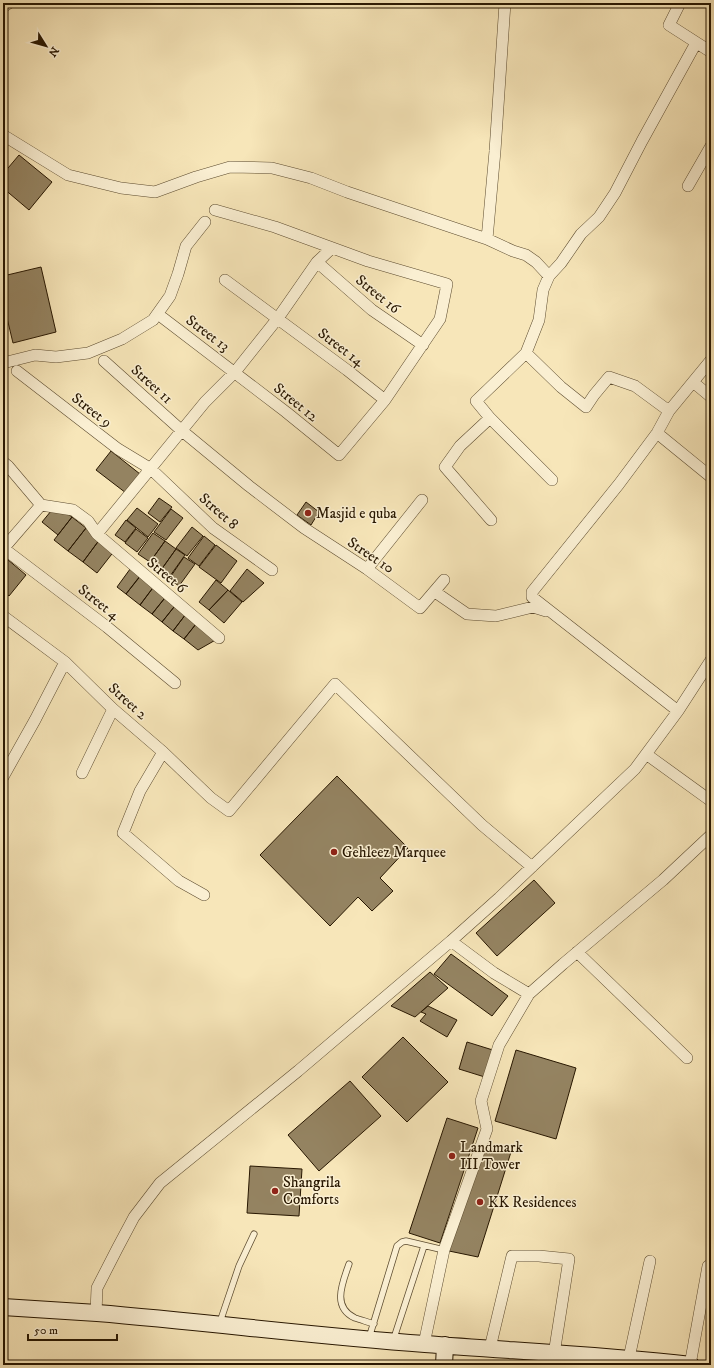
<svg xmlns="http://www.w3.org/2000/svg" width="714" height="1368" viewBox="0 0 714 1368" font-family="'IM FELL DW Pica',serif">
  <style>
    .building { fill: #948361; stroke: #281701 }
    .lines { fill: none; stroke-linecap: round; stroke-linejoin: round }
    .service-casing { stroke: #5c4b2f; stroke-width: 7 }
    .minor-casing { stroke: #5c4b2f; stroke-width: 12 }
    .secondary-casing { stroke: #281701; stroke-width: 18 }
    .service { stroke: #faefd2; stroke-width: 5.5 }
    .minor { stroke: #faefd2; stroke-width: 11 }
    .secondary { stroke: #faefd2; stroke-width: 16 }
    .poi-dot { fill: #8f2418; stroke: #faefd2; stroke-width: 1.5 }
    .labels { text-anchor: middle; stroke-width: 3; stroke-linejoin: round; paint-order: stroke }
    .street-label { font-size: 15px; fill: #281701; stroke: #faefd2 }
    .poi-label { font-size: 15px; fill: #281701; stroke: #faefd2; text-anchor: start }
  </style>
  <rect width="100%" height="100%" fill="#f7e6b9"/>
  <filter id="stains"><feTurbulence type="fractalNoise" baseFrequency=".005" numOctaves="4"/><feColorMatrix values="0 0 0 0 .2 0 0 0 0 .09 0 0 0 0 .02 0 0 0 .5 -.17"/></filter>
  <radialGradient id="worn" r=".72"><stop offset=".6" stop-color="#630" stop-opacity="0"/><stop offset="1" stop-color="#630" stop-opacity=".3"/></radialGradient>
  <path class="building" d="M19 155 52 182 29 210 3 188V174Z
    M41 267 56 332 13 343 3 301V276Z
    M111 451 140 474 126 493 96 470Z
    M159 498 172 507 160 522 148 513Z
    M306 502 319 512 311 525 297 515Z
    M56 505 72 517 58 535 42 522Z
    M137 508 158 524 148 537 127 520Z
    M171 509 183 518 166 540 154 532Z
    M72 517 86 528 68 551 54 540Z
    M126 520 136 528 125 542 115 535Z
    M192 527 203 536 187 556 176 548Z
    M86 528 100 539 83 562 68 551Z
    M136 529 148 538 137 552 125 543Z
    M153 533 165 541 150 562 138 554Z
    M204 536 215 545 199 566 188 558Z
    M100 539 115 550 97 573 83 562Z
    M165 541 176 549 161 570 150 562Z
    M216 545 237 561 221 583 199 567Z
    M176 549 185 555 170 576 161 570Z
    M184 557 195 564 179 586 169 579Z
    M7 559 26 575 9 596 3 591V563Z
    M133 565 143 572 126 594 117 587Z
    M247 569 264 583 243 602 230 591Z
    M142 574 155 585 140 605 126 594Z
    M216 580 228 590 209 610 199 602Z
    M155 585 168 594 152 614 140 605Z
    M228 590 242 602 224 623 209 610Z
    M168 594 178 602 162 622 152 614Z
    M178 602 189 610 173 631 162 622Z
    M189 610 200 619 184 639 173 631Z
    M200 619 219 638 198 650 184 639Z
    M337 776 408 848 380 878 393 891 372 911 358 897 330 926 260 855Z
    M534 880 555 903 497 956 476 933Z
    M451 954 508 996 492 1016 434 974Z
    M430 972 448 988 415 1017 391 1006Z
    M428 1006 457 1020 447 1037 420 1021 426 1014 421 1012Z
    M403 1037 448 1082 407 1122 362 1077Z
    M467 1042 496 1051 488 1078 459 1069Z
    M516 1050 576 1068 556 1139 495 1121Z
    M350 1081 381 1116 319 1171 288 1135Z
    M447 1118 478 1128 440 1243 409 1233Z
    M484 1144 511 1152 478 1257 449 1251Z
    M250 1166 302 1169 299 1216 247 1213Z"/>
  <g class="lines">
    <defs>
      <path id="service" d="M349 1264C343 1282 331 1307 355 1318 361 1320 368 1322 374 1324
        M220 1322 239 1266 254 1234
        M369 1338 397 1246 402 1242 406 1241 444 1250
        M393 1341 424 1246"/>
      <path id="minor" d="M680 3 669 25 711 52
        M3 7 9 3
        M3 135 68 175 121 188 155 192 196 177 230 167 272 168 311 178 347 192 487 239 513 251 526 255 536 262 549 276 561 263 581 234 599 217 615 193 642 141 696 43
        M688 186 711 146
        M487 239 495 151 505 3
        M317 262 372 310 423 345
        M225 280 347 370 385 400
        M163 318 286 412 339 455 385 400 440 319 447 284 368 261 275 227 215 210
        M526 353 561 387 586 407 594 395 609 377 635 386 669 411
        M104 361 181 430 249 486 304 528 367 569 420 608 444 580
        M3 363 35 355 56 357 88 353 122 339 153 320 170 296 178 274 186 246 205 222
        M17 371 118 449 151 469 213 528 272 570
        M693 382 711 397
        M490 418 552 480
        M657 433 711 477
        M3 462 8 466 41 505 73 510 88 521 97 534 219 638
        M491 520 445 467 460 446 490 418 476 401 526 353 539 320 543 290 549 276
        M97 534 205 402 235 372 278 318 317 262 332 248
        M3 548 107 627 175 683
        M3 549 41 505
        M367 569 422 500
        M435 592 467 614 496 616 533 607 546 611
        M3 616 65 662 113 709 163 752 211 798 229 811 335 684 482 825 532 867
        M678 711 532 597V592L619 484 657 433 669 411 711 360
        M163 752 140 791 123 833 179 881 204 895
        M646 754 711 801
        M82 773 113 709
        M3 777 35 720 65 662
        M451 941 494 973 529 994
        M577 952 687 1058
        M96 1313 97 1288 117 1249 134 1217 160 1183 298 1071 451 941 499 898 635 769 678 711 711 660
        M424 1344 444 1250 487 1129 481 1101 499 1045 529 994 563 964 663 880 711 835
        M490 1348 512 1256H539L569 1259 554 1354
        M629 1358 650 1261
        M690 1365 708 1266"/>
      <path id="secondary" d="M3 1307C34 1309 65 1311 97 1313 206 1322 315 1336 425 1344 514 1351 603 1355 691 1365
        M444 1365 445 1345"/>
    </defs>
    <use href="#service" class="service-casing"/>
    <use href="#minor" class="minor-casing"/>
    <use href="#secondary" class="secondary-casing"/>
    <use href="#service" class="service"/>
    <use href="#minor" class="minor"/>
    <use href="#secondary" class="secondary"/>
  </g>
  <g class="poi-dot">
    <circle cx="308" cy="513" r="4"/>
    <circle cx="334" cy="852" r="4"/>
    <circle cx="452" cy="1156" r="4"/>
    <circle cx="275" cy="1191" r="4"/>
    <circle cx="480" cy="1202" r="4"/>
  </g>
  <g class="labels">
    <g class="street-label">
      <text transform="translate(378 294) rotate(39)" y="5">Street 16</text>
      <text transform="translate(208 333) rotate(37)" y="5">Street 13</text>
      <text transform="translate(341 347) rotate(37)" y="5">Street 14</text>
      <text transform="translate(152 384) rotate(42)" y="5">Street 11</text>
      <text transform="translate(296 402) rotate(39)" y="5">Street 12</text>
      <text transform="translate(92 410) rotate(38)" y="5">Street 9</text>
      <text transform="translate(219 511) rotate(41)" y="5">Street 8</text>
      <text transform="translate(371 555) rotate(34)" y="5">Street 10</text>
      <text transform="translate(167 575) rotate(40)" y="5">Street 6</text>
      <text transform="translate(99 602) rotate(38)" y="5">Street 4</text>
      <text transform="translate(128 701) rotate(42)" y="5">Street 2</text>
    </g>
    <g class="poi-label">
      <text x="316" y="518">Masjid e quba</text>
      <text x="342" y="857">Gehleez Marquee</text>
      <text x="460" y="1152">Landmark<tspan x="460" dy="17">III Tower</tspan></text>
      <text x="283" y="1187">Shangrila<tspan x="283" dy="17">Comforts</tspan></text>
      <text x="488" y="1207">KK Residences</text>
    </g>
  </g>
  <rect width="714" height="1368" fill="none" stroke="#f7e6b9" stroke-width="16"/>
  <rect x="4" y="4" width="706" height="1360" fill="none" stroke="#281701" stroke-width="2"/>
  <rect x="8" y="8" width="698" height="1352" fill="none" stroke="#281701"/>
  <g transform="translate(46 46) rotate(127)" stroke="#faefd2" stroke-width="3" paint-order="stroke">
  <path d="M0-3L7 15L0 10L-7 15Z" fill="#281701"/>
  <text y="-6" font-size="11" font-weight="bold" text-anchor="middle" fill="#281701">N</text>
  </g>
  <path d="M28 1334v6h89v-6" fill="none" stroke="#281701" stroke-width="2"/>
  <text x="34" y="1334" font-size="12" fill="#281701" stroke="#faefd2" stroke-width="3" paint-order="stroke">50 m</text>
  <rect width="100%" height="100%" filter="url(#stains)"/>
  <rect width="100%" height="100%" fill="url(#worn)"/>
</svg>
